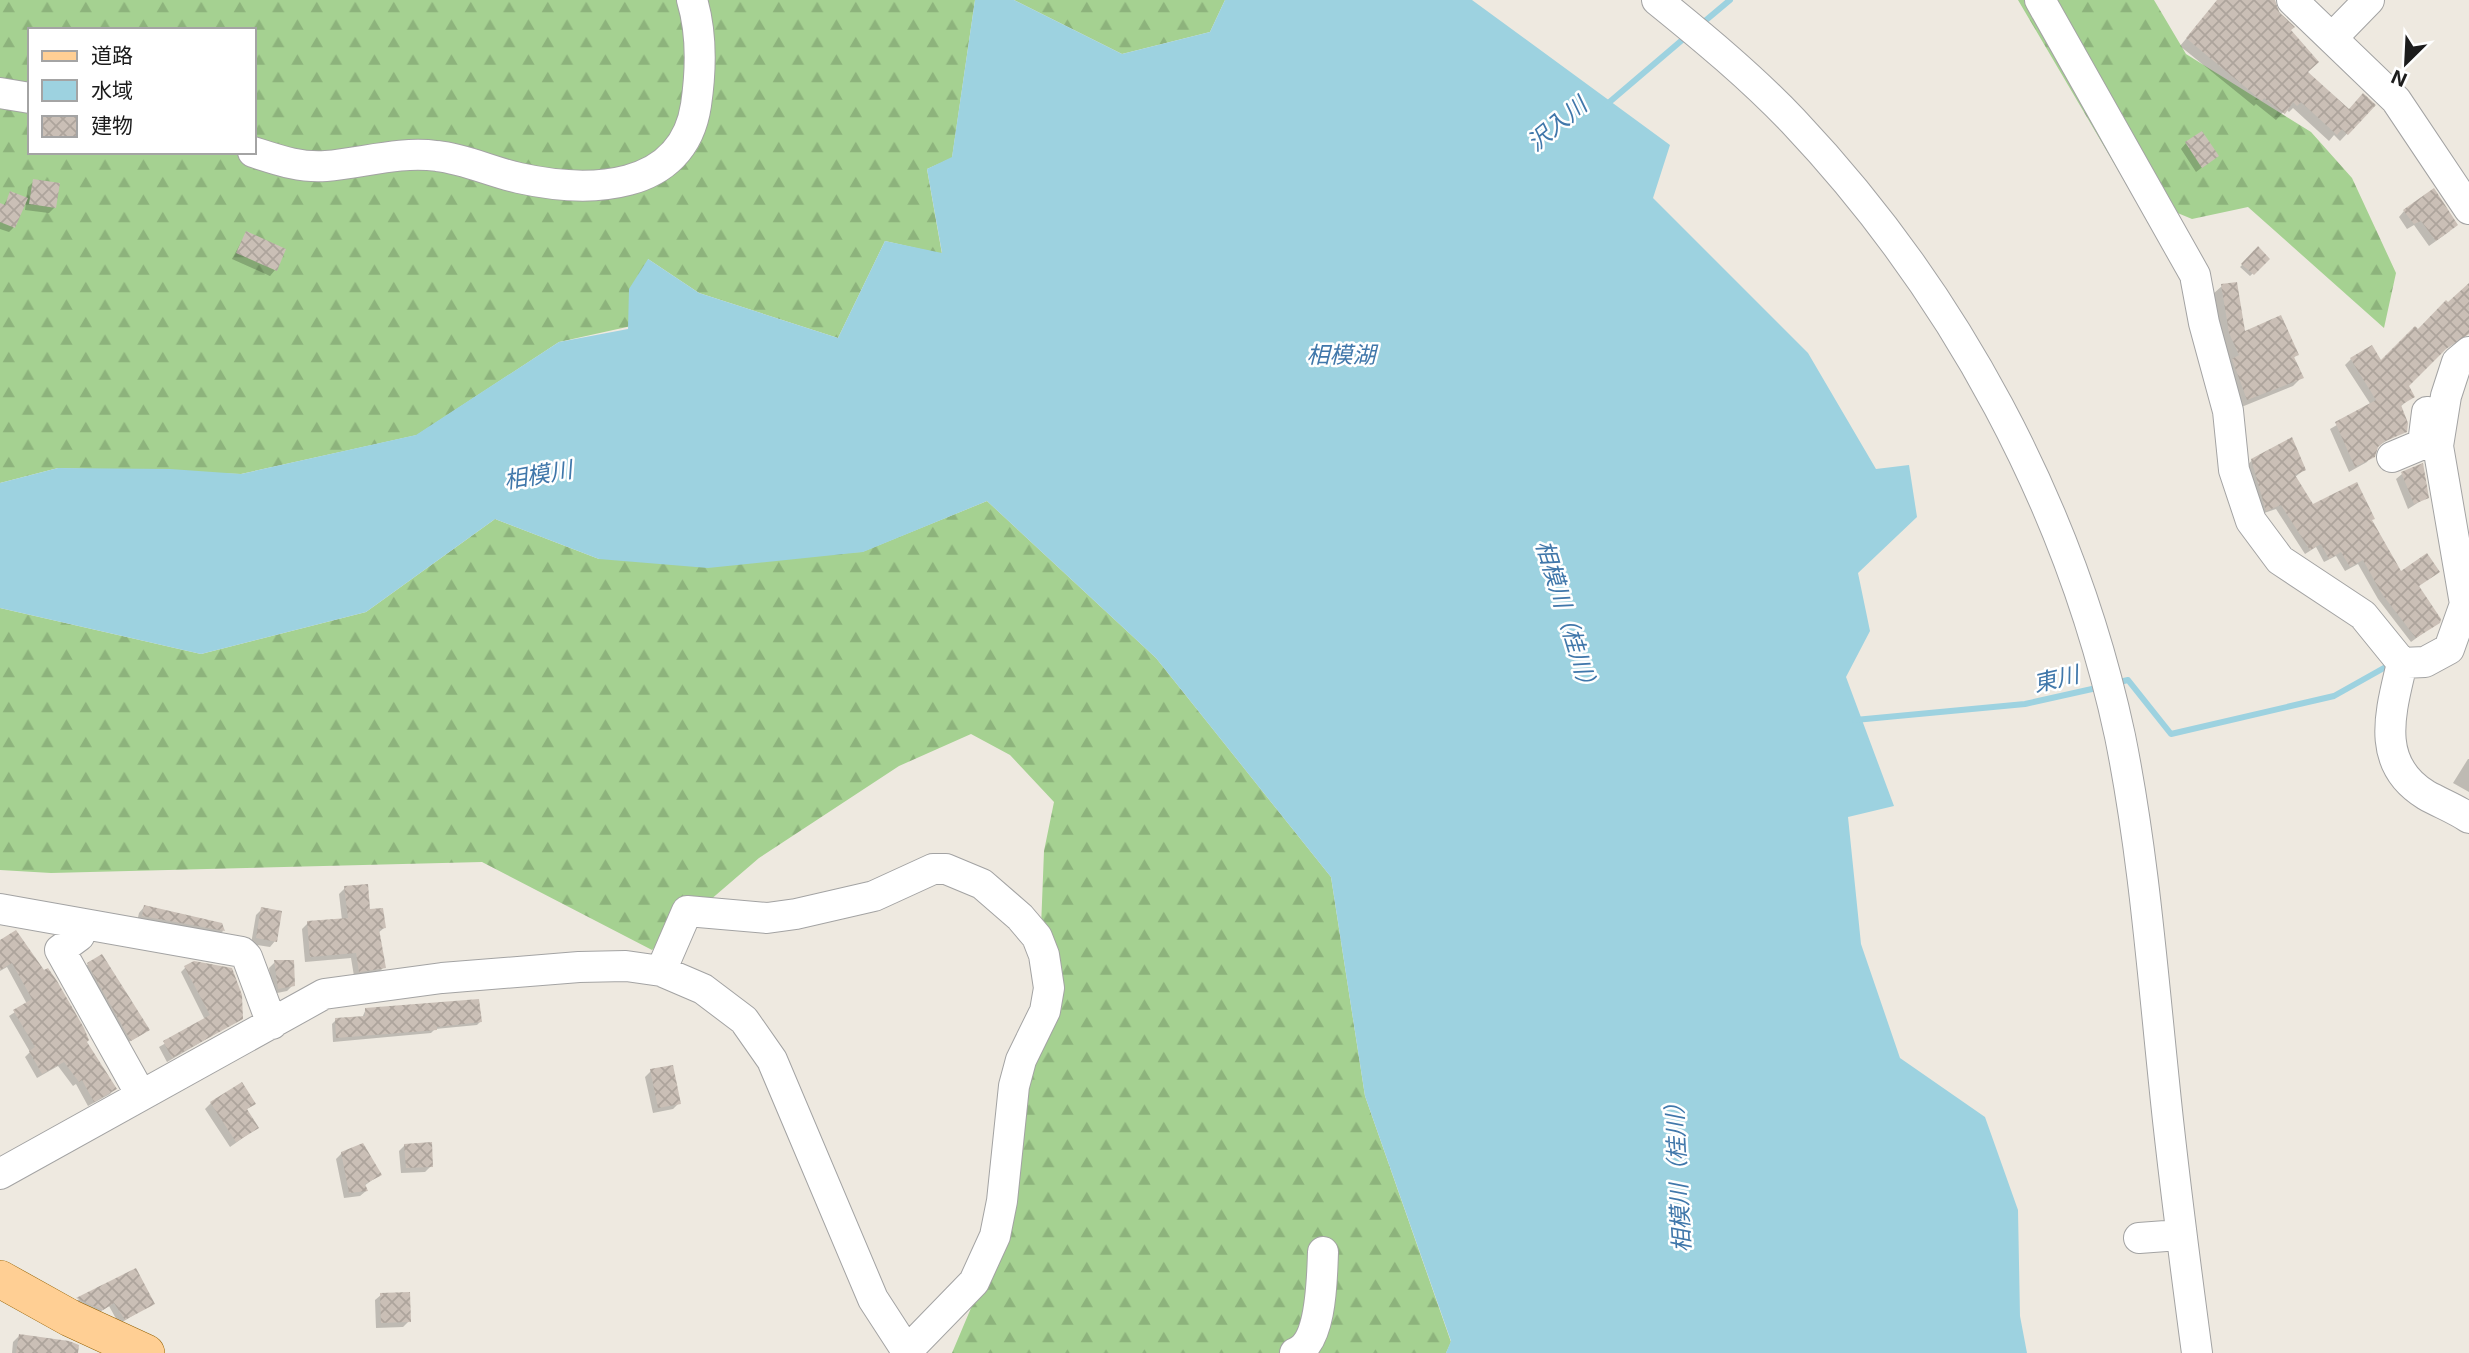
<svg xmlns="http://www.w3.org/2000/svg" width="2469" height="1353" viewBox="0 0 2469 1353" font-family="Inter,'Noto Sans JP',sans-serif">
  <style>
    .forest { fill: url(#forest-firs); fill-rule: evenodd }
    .water { fill: #9dd2e0 }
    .shadow { fill: #0003 }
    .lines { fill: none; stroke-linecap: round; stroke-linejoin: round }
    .stream { stroke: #9dd2e0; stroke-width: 6 }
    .building { fill: url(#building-cross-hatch) }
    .minor-tunnel { stroke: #cecac3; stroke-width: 30; stroke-dasharray: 30 15; stroke-linecap: butt }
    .minor-casing { stroke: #a3a3a3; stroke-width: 32 }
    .major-casing { stroke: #936000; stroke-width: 38 }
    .minor { stroke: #fff; stroke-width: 30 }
    .major { stroke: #ffcf94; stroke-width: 37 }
    .labels { text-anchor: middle; stroke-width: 5; stroke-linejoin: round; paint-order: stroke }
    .water-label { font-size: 23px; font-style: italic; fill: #4077aa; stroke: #fff }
  </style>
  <defs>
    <pattern id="forest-firs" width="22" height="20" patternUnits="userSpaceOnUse" patternTransform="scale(1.75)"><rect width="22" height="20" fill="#a5d191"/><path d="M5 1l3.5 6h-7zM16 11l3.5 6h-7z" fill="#8db37c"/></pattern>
    <pattern id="building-cross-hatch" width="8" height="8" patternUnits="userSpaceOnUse" patternTransform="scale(1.75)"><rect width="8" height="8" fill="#cabfb6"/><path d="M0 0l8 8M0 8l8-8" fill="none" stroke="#ada49c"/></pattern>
  </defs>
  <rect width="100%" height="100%" fill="#eee9e0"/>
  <path class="forest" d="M0 0H975L952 158 927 169 942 254 885 241 838 338 699 293 648 259 645 323 559 342 417 435 241 474 58 468 0 483ZM30 30H254V152H30Z
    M1014 0H1225L1210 32 1122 54Z
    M2018 0H2154L2186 54 2311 132 2352 178 2396 273 2384 328 2248 207 2192 219 2132 194Z
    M987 501 1156 658 1331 877 1365 1096 1451 1342 1446 1353H952L1001 1237 1040 953 1044 851 1054 802 1010 755 971 734 899 766 759 858 652 950 482 862 51 873 0 870V608L201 654 366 612 495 519 599 559 862 552Z"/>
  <path class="water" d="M975 0H1014L1122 54 1210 32 1225 0H1472L1670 145 1653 198 1808 353 1876 469 1909 465 1917 517 1858 573 1870 631 1846 677 1894 806 1848 817 1861 944 1900 1058 1985 1117 2018 1210 2020 1316 2027 1353H1446L1451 1341 1365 1096 1331 877 1156 658 987 501 863 552 708 568 599 559 495 519 366 612 201 654 0 608V483L58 468 170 469 241 474 416 435 559 342 628 329 629 289 648 259 699 293 838 338 885 241 942 253 927 169 952 157Z"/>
  <path class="shadow" d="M2234 0H2274L2306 72 2348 111 2374 105 2340 141 2334 135 2329 141 2293 108 2289 112 2286 109 2276 120 2256 104 2254 106 2180 46 2207 14Z
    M2186 143 2217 156 2196 172 2181 149Z
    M34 181 55 207 49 213 25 210 26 202 14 227 9 232 0 229V205L3 206 11 193 26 199 28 187Z
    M2404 211 2450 231 2429 246 2414 225 2407 229 2399 217Z
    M246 233 275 270 270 276 232 259Z
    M2258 249 2268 259 2250 276 2240 267Z
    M2469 285V331L2438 354 2407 386 2413 396 2400 407 2405 431 2377 446 2367 462 2349 472 2330 429 2371 405 2345 365 2351 359 2381 363Z
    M2222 286 2244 334 2297 354 2293 359 2301 378 2293 386 2239 408 2225 368 2231 362 2221 341 2213 294Z
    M2252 460 2304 470 2295 477 2312 506 2370 521 2401 574 2438 622 2411 642 2378 599 2358 564 2345 571 2336 556 2324 562 2316 547 2305 554 2276 509 2261 514 2247 466Z
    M2402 474 2427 497 2408 509 2396 479Z
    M2468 759H2469V792L2453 783Z
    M345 888 384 928 378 933 384 967 378 973 354 976 351 958 305 962 302 929 308 923 342 920 339 894Z
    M144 907 221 925 223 931 218 936 137 922 139 913Z
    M262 909 275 941 270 947 251 944 256 915Z
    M0 943 85 1042 115 1088 110 1094 88 1106 76 1084 73 1086 58 1066 37 1078 25 1057 30 1052 9 1016 27 1004 7 967 0 971Z
    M275 962 293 985 287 991 272 994 269 968Z
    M88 964 144 1033 127 1043 85 968Z
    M186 967 242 1018 167 1062 159 1047 205 1020 181 972Z
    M366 1009 481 1021 477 1025 435 1029 431 1033 333 1042 332 1024 336 1020 362 1018Z
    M651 1071 679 1103 673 1109 653 1113 645 1077Z
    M211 1103H254L246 1110 257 1128 230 1147 205 1109Z
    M405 1145 431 1166 425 1172 401 1173 399 1151Z
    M342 1153 379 1175 364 1186 366 1191 360 1196 344 1198 336 1159Z
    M100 1286 101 1288 153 1303 119 1324 109 1306 97 1314 73 1303Z
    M381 1295 409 1321 403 1327 376 1328 375 1300Z
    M19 1336 78 1353H12L13 1342Z"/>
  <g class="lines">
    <path class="stream" d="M1699 26 1730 0
      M1606 105 1688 35
      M2115 683 2128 680 2171 734 2334 696 2391 664
      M1855 720 2025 704 2101 687"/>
  </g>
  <path class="building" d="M2217 0H2275L2279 12 2295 27 2291 30 2319 62 2308 72 2349 109 2363 93 2376 105 2348 135 2342 129 2337 135 2301 102 2297 106 2293 102 2285 114 2264 98 2262 101 2186 38Z
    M2202 131 2219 156 2202 168 2185 142Z
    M33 179 60 183 56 208 29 204Z
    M2434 188 2458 225 2436 241 2421 221 2414 224 2403 210Z
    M10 191 28 198 15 228 0 222V203L5 205Z
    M246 231 286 249 277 271 236 253Z
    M2258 246 2270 259 2254 275 2241 264Z
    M2237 282 2245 331 2281 315 2299 355 2294 357 2304 378 2247 400 2232 359 2239 355 2229 333 2221 284Z
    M2469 283V334L2446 349 2409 386 2415 397 2401 405 2408 423 2407 432 2385 441 2378 447 2375 457 2355 467 2335 422 2376 400 2350 358 2372 345 2381 360 2415 326 2418 329 2446 300 2448 302Z
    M2292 437 2306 470 2295 475 2313 504 2357 482 2375 519 2372 520 2401 571 2427 553 2440 572 2419 586 2441 619 2440 623 2416 638 2382 594 2363 560 2350 567 2341 552 2329 559 2321 544 2310 550 2281 505 2266 511 2251 459Z
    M2423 463 2429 498 2414 504 2401 472Z
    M368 884 370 909 383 908 386 928 379 929 386 968 359 972 356 953 310 957 307 921 348 918 344 886Z
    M144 905 222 923 225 931 142 916Z
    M261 907 282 911 277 942 256 938Z
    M16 930 44 970 48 968 57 981 84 1028 89 1040 87 1042 117 1089 94 1102 82 1080 79 1082 64 1062 42 1074 29 1051 35 1047 13 1010 32 999 12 963 0 970V940Z
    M102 954 150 1030 131 1041 87 963Z
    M274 960H294L295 986 278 989Z
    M194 961 232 968 242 995 243 1019 172 1058 163 1041 210 1015 184 966Z
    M479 999 482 1022 437 1027V1030L336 1038 335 1018 365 1016V1008Z
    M673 1065 681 1104 658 1108 650 1069Z
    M242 1082 256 1104 247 1109 259 1128 236 1142 210 1102Z
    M432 1142 433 1167 406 1168 404 1144Z
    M363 1143 382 1175 365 1184 368 1191 349 1193 341 1152Z
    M136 1268 155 1304 125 1320 114 1303 103 1310 76 1298Z
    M410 1292 411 1322 381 1323 380 1293Z
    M19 1334 69 1341 79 1345 78 1353H16Z"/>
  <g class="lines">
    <path class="minor-tunnel" d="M2166 1236 2205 1232"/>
    <defs>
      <path id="minor" d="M1657 0C1704 38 1751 77 1793 121 1954 291 2071 507 2120 736 2143 850 2152 966 2164 1082 2173 1173 2185 1263 2197 1353
        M2040 0 2195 275 2204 323 2228 411 2234 470 2251 521 2280 560 2363 615 2402 663
        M2292 0 2396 100 2469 209
        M2333 37 2369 0
        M0 93 30 98
        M253 152C278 160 300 168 326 166 363 163 399 151 437 156 465 159 492 172 519 178 587 193 683 193 696 105 701 71 702 33 692 0
        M2392 457 2423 444 2427 412
        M2402 663 2425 662 2449 649 2465 604 2438 446 2446 396 2457 362 2469 352
        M2402 663C2391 711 2374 763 2426 795 2440 803 2456 809 2469 818
        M0 909 242 952 247 957 272 1024
        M77 923 79 936 60 950 141 1095
        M661 971 687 911 767 918 796 914 874 896 933 869H946L982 884 1020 917 1037 937 1044 955 1049 988 1045 1011 1021 1060 1014 1086 1002 1201 995 1236 974 1282 907 1351
        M0 1174 324 994 442 978 579 967 626 966 661 971 703 989 744 1020 772 1060 873 1299 908 1353
        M2139 1238 2166 1236
        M1295 1353C1322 1343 1322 1277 1323 1252"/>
      <path id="major" d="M0 1279 70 1318 146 1353"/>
    </defs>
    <use href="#minor" class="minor-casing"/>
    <use href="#major" class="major-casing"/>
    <use href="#minor" class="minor"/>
    <use href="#major" class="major"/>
  </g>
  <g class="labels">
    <g class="water-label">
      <text transform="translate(1557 124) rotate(-40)" y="8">沢入川</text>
      <text x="1341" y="363">相模湖</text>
      <text transform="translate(538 475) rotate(-10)" y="8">相模川</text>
      <text transform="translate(1567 618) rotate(73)" y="8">相模川（桂川）</text>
      <text transform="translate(2056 679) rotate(-13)" y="8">東川</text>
      <text transform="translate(1678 1172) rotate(-93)" y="8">相模川（桂川）</text>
    </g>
  </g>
  <rect x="28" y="28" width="228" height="126" fill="#ffffff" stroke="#a4a4a4" stroke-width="2"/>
  <rect x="42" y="51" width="35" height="10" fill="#ffcf94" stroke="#a4a4a4" stroke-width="2"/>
  <text x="91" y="63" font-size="21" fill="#1c1c1c">道路</text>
  <rect x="42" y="80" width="35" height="21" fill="#9dd2e0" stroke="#a4a4a4" stroke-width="2"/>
  <text x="91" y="98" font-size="21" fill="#1c1c1c">水域</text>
  <rect x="42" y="116" width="35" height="21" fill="url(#building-cross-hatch)" stroke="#a4a4a4" stroke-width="2"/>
  <text x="91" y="133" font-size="21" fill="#1c1c1c">建物</text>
  <g transform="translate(2406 63) rotate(204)" stroke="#ffffff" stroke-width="5" paint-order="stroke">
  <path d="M0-5L12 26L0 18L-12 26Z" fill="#1c1c1c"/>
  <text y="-10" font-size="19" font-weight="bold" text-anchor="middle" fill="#1c1c1c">N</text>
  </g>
</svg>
